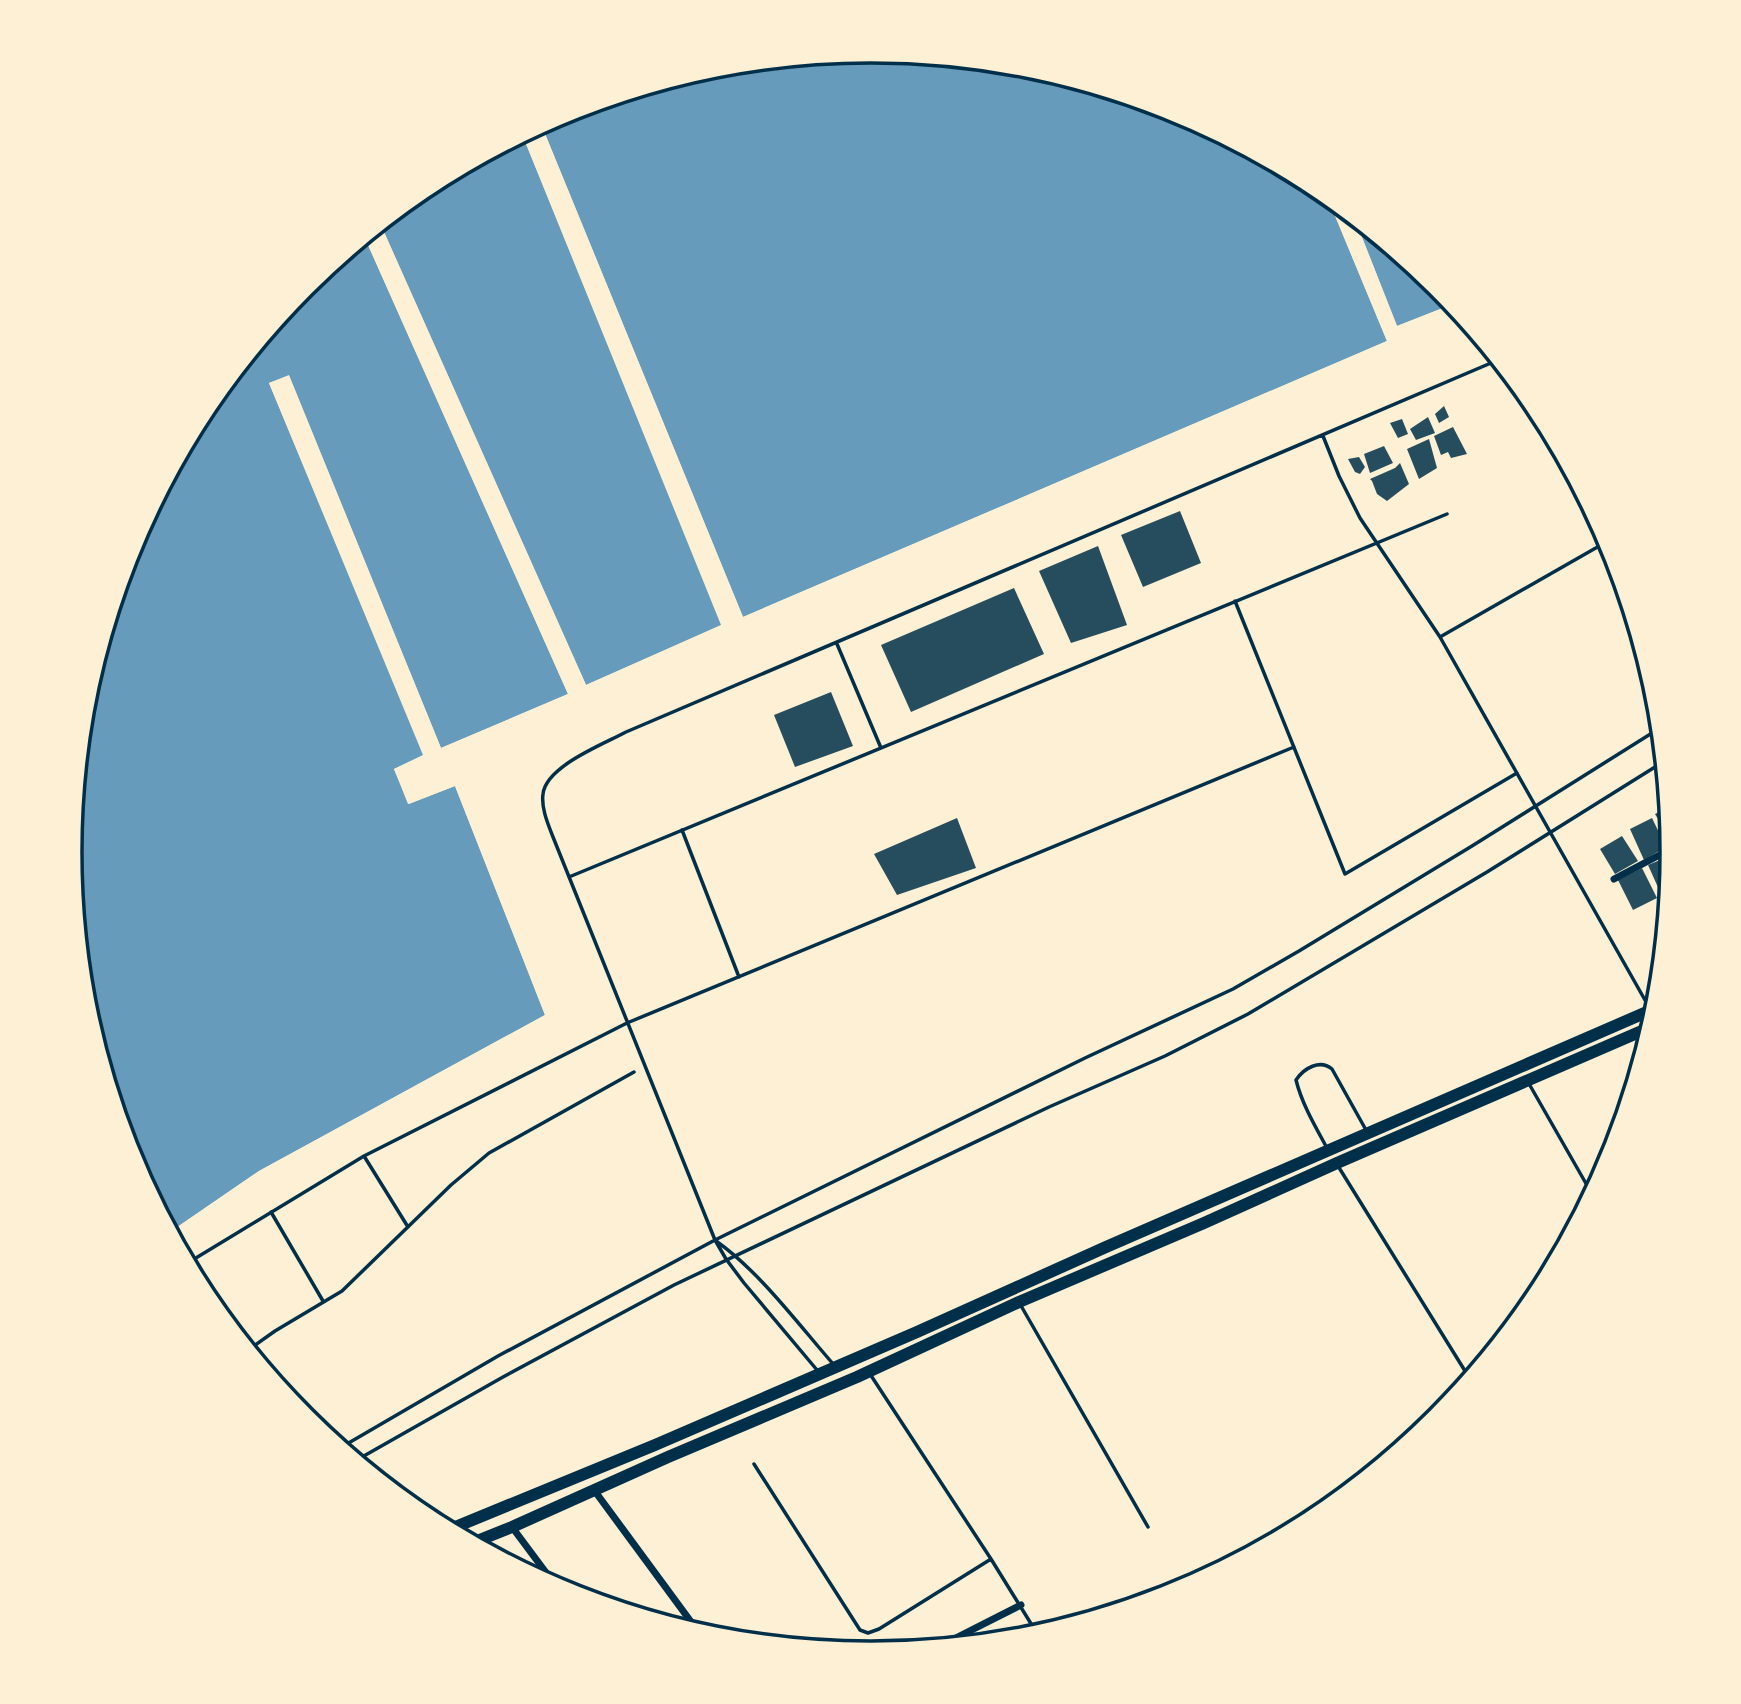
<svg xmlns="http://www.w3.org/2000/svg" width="1741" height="1704" viewBox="0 0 1741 1704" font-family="Poppins,sans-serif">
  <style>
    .water { fill: #669bbc }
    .pier { fill: #fdf0d5 }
    .building { fill: #264d5e }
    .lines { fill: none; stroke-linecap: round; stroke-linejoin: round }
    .service { stroke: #003049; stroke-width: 3.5 }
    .minor { stroke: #003049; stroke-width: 7 }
    .primary { stroke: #003049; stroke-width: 12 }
    .rim { fill: none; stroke: #003049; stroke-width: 3.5 }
  </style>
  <rect width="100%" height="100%" fill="#fdf0d5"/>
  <path class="water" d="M871 51 1027 66 1177 112 1316 186 1326 194 1387 341 743 617 541 124 564 112 715 66Z
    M522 134 722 625 586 685 380 223 426 186Z
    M1354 217 1437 286 1453 304 1397 326Z
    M364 236 568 694 441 748 289 376 269 383 424 755 394 769 409 804 455 786 545 1015 259 1171 170 1232 130 1158 85 1008 69 852 85 695 130 545 205 407 304 285Z"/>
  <path class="pier" d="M541 124 743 617 1387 341 1326 194 1331 199 1390 342 1388 344 742 621 739 619 537 126Z
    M525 132 725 625 723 628 586 689 583 687 377 225 380 223 586 685 721 625 522 134Z
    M1351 215 1354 217 1397 326 1453 304 1455 307 1398 329H1394L1351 218Z
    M367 234 571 693V696L443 752 439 751 287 380 273 385 427 754 425 758 399 771 410 799 454 783 458 784 548 1016 261 1174 171 1235 170 1232 259 1171 545 1015 455 786 408 804 394 769 423 755 269 383 289 375 441 748 568 694 364 236Z"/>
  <path class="building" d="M1444 406 1449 417 1439 423 1435 414Z
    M1428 417 1435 433 1416 440 1410 429Z
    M1402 419 1408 434 1398 438 1390 423Z
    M1453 427 1467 454 1451 458 1448 452 1441 455 1434 436Z
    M1429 439 1437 468 1419 479 1407 449Z
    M1384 446 1393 463 1370 473 1364 454Z
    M1359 457 1365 467 1360 474 1355 472 1348 459Z
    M1400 463 1409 484 1387 501 1377 494 1372 481 1370 479 1395 468Z
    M1180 511 1201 563 1143 587 1121 535Z
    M1098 546 1127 625 1071 643 1039 571Z
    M1014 588 1044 654 911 712 881 645Z
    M831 692 853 746 795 767 774 715Z
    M1667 808 1671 841 1655 814Z
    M957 818 976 868 897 895 874 854Z
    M1652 818 1666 847 1644 860 1630 829Z
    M1622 836 1638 861 1615 874 1600 849Z
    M1672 855 1668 891 1661 894 1648 865Z
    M1642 868 1657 898 1633 910 1618 880Z"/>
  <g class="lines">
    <path class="service" d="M1323 436 1339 476 1360 518 1440 637 1654 1016
      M1235 601 1345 874 1517 773
      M1440 637 1608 541
      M837 644 881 748
      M682 830 739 977
      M569 877 1447 514
      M1528 1082 1592 1194
      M1327 1148C1315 1126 1302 1104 1296 1080 1304 1068 1320 1059 1332 1069L1366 1130
      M364 1156 408 1227
      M1338 1166 1470 1379
      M271 1212 323 1301
      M716 1241C759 1271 799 1325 834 1365
      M186 1264 364 1156 627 1023 1294 747
      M1020 1304 1148 1527
      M248 1350 275 1331 342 1291 451 1185 489 1153 634 1072
      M817 1370 744 1283 726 1259 715 1240 553 837C548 824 541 808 543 794 546 766 604 744 626 732L1498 360
      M870 1374 991 1559 1038 1635
      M340 1448 498 1356 715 1240 1085 1058 1233 989 1299 951 1472 846 1660 728
      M355 1461 503 1377 674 1285 1049 1107 1165 1056 1248 1014 1487 872 1663 762
      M754 1464 860 1630 868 1633 879 1629 991 1559"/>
    <path class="minor" d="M1614 879 1671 849
      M594 1490 700 1634
      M512 1527 559 1590
      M940 1646 1021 1605"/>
    <path class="primary" d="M448 1530 655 1445 917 1332 1106 1247 1656 1008
      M472 1543 512 1527 668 1457 857 1377 1019 1302 1204 1223 1337 1163 1651 1027"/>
  </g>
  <path d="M0 0H1741V1704H0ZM82 852a789 789 0 1 1 1578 0a789 789 0 1 1-1578 0Z" fill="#fdf0d5" fill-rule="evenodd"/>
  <path class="rim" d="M82 852a789 789 0 1 1 1578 0a789 789 0 1 1-1578 0Z"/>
</svg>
